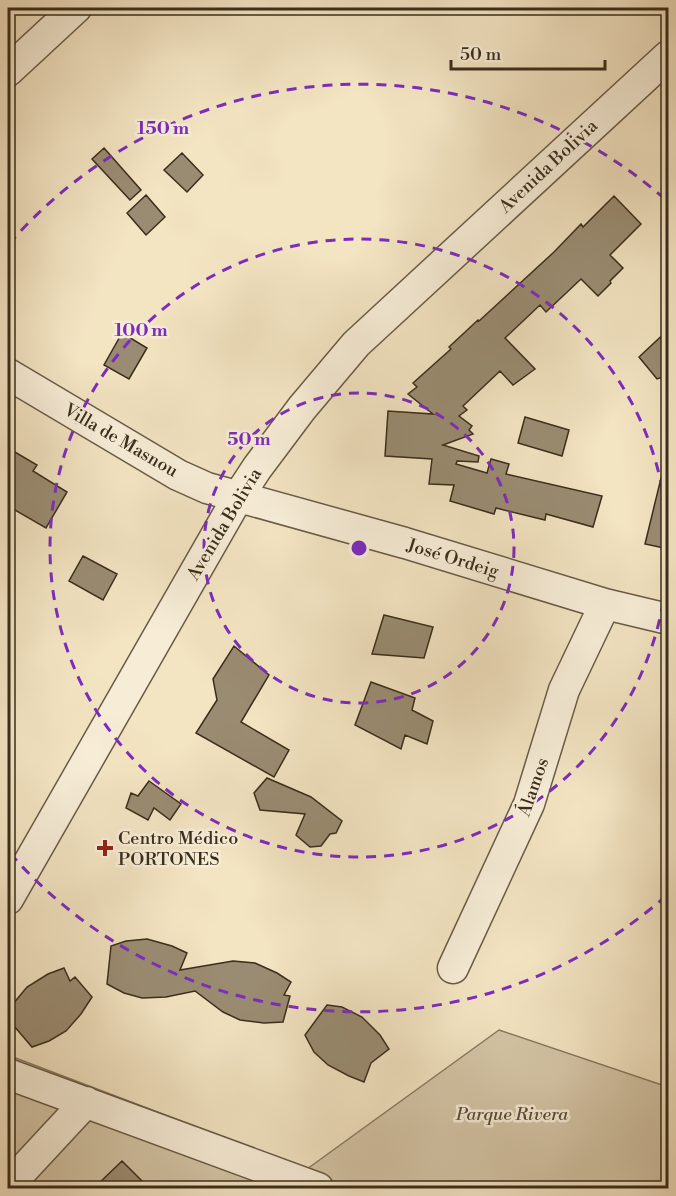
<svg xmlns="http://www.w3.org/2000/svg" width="676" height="1196" viewBox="0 0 676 1196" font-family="'Libre Bodoni',serif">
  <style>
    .green { fill: #d4c5a6; stroke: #877961; stroke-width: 1.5 }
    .building { fill: #9a8c72; stroke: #3a2d1c; stroke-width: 1.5 }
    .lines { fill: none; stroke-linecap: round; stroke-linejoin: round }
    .minor-casing { stroke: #685b46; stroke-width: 33 }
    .minor { stroke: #f7edd7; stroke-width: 30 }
    .ring { fill: none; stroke: #7b2cbf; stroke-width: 3; stroke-dasharray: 10 8 }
    .poi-dot { fill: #8f2418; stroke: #f7edd7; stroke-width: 2 }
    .labels { text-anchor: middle; stroke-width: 5; stroke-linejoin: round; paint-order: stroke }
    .street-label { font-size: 18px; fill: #3a2d1c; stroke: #f7edd7 }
    .poi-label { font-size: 18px; fill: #3a2d1c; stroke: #f7edd7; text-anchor: start }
    .park-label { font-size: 18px; font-style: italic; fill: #594b38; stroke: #f7edd7 }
    .centre { fill: #7b2cbf; stroke: #f7edd7; stroke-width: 3 }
    .ring-label { font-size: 18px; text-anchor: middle; font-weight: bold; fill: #7b2cbf; stroke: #f7edd7; stroke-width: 5; stroke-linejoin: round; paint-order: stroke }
  </style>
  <rect width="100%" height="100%" fill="#f3e4c2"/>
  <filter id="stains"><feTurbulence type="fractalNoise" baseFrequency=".00333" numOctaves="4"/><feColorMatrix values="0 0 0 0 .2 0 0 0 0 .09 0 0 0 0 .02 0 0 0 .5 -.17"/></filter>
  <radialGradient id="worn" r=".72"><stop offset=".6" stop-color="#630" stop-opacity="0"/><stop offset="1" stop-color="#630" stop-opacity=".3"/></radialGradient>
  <path class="green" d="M499 1030 668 1087V1188H8V1055L307 1169Z"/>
  <path class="building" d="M104 148 141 190 130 200 92 159Z
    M182 153 203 175 187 192 164 170Z
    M146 195 165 217 146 235 127 213Z
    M614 196 641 224 610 255 623 268 610 281 611 283 598 296 581 279 546 312 540 305 505 338 535 369 513 385 500 371 463 406 467 410 459 416 472 426 469 430 473 434 443 445 479 456 478 462 457 461 456 464 487 473 491 459 509 464 506 474 602 496 593 527 546 514 545 520 496 508 494 514 450 501 454 485 429 484 432 459 385 456 388 411 433 414 408 394 417 387 413 383 451 349 449 347 478 320 479 321 554 252 581 224 583 227Z
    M669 329V375L657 379 639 357Z
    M122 333 147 348 129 379 104 365Z
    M525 417 569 430 562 456 518 443Z
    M8 448 37 465 33 471 67 492 46 528 8 506Z
    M662 474 669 475V549L645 544Z
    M83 556 117 574 103 600 69 581Z
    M384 615 433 627 424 658 372 654Z
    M234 646 269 675 241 722 289 750 274 777 196 733 217 700 213 679Z
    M371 682 415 698 412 710 433 721 427 744 405 735 401 749 355 725Z
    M267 778 311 797 342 821 336 833 330 834 321 846 310 847 296 835 305 814 260 810 254 793Z
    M149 781 181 804 170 820 154 808 148 820 126 808 131 793 138 796Z
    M147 939 172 946 187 953 180 970 233 961 255 963 277 973 291 982 284 995 290 996 283 1022 264 1023 240 1020 223 1012 195 991 166 997 142 998 124 993 107 984 111 946 126 941Z
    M64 968 70 981 75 977 92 997 81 1014 66 1031 49 1041 32 1047 8 1019V1017L13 1004 27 987 48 974Z
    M327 1005 342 1007 362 1017 380 1035 389 1049 371 1063 364 1082 349 1076 328 1065 314 1052 305 1035Z
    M122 1161 149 1188H94Z"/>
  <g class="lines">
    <defs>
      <path id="minor" d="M8 71 76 8
        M8 374 178 475 207 488 405 543 605 604 668 619
        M8 899 238 497 257 468 302 408 356 344 668 56
        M453 968 529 804 564 690 605 604
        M8 1074 318 1188
        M8 1186 86 1102"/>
    </defs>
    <use href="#minor" class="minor-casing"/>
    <use href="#minor" class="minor"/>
  </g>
  <g class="ring">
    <circle cx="359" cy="548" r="155"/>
    <circle cx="359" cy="548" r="309"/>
    <path d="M666 896A464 464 0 0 1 9 852M9 244A464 464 0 0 1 666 200"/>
  </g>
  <path class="poi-dot" d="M102 839h6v6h6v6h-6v6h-6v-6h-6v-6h6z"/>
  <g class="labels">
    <g class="street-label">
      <text transform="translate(548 166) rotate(-43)" y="6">Avenida Bolivia</text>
      <text transform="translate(121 440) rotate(30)" y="6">Villa de Masnou</text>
      <text transform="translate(224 524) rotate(-59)" y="6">Avenida Bolivia</text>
      <text transform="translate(453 558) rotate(17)" y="6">José Ordeig</text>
      <text transform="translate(533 787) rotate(-71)" y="6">Álamos</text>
    </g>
    <g class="poi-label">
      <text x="118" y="844">Centro Médico<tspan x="118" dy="21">PORTONES</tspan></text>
    </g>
    <g class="park-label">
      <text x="512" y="1120">Parque Rivera</text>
    </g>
  </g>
  <circle cx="359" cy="548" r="9" class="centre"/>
  <g class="ring-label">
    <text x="163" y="134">150 m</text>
    <text x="141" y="336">100 m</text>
    <text x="249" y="445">50 m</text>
  </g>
  <rect width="676" height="1196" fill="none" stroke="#f3e4c2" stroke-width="30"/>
  <rect x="9" y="9" width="658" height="1178" fill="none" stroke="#3a2d1c" stroke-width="3"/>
  <rect x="15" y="15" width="646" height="1166" fill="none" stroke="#3a2d1c" stroke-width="1.5"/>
  <path d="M451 60v9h154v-9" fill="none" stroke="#3a2d1c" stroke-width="3"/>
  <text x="460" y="60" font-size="18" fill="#3a2d1c" stroke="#f7edd7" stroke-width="4.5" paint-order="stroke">50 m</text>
  <rect width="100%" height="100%" filter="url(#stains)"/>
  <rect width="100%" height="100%" fill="url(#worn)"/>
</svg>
